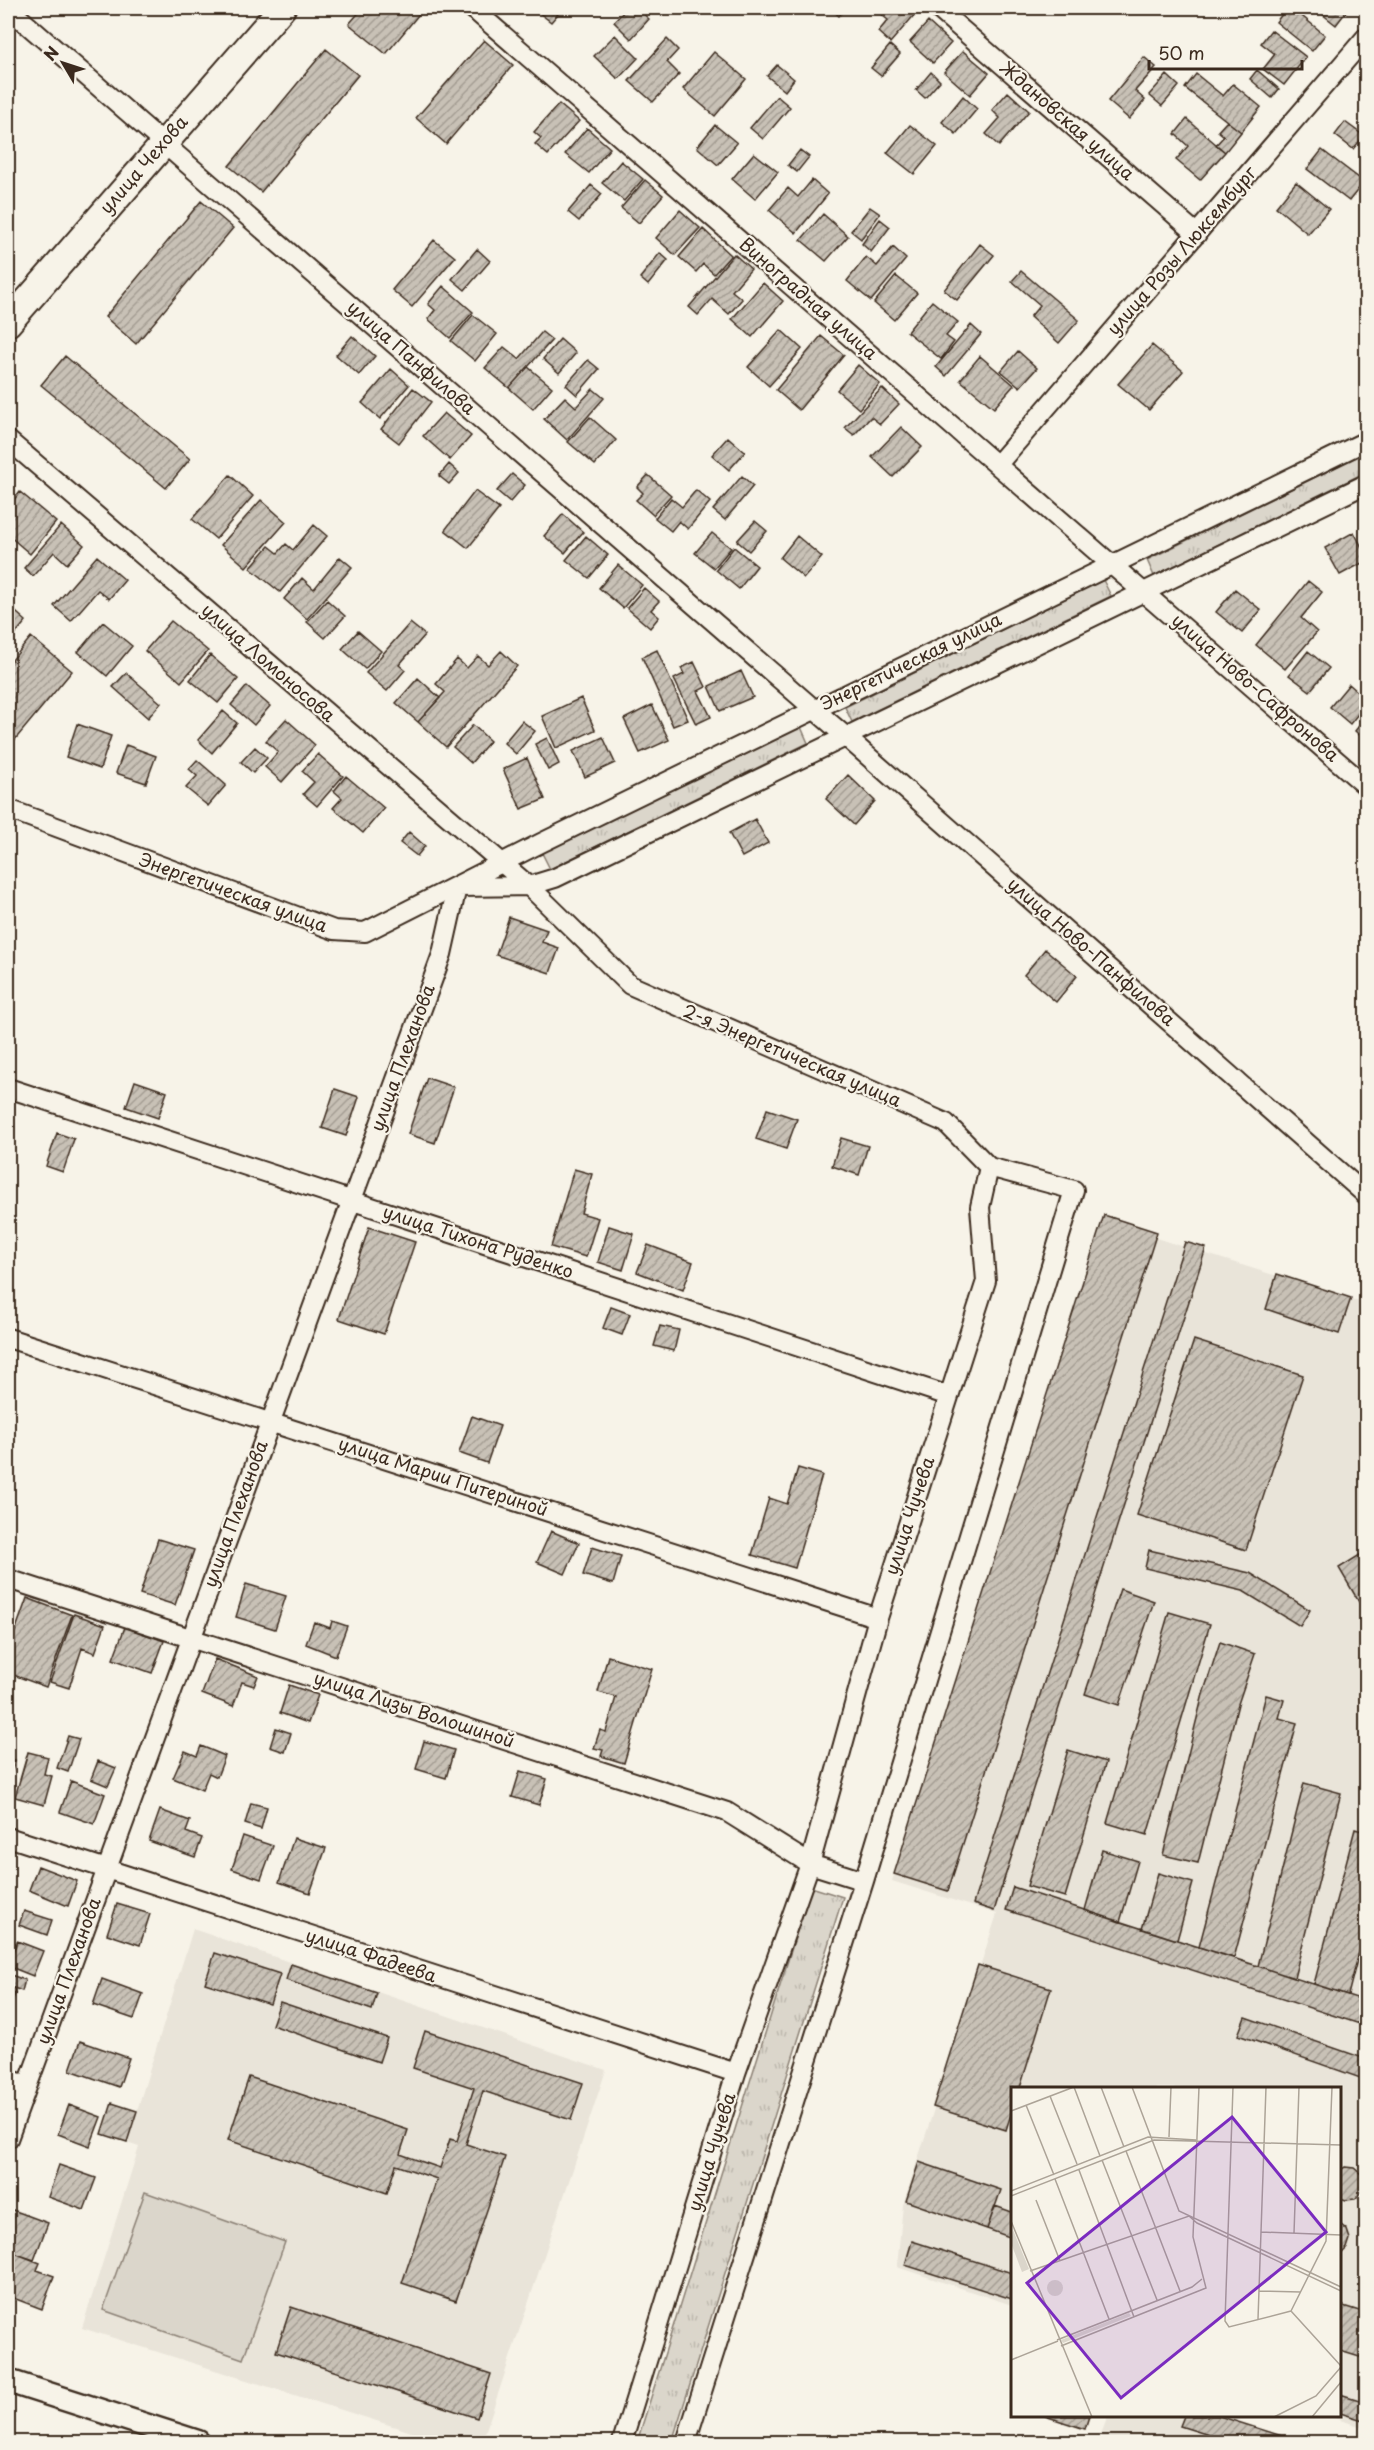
<svg xmlns="http://www.w3.org/2000/svg" width="1374" height="2450" viewBox="0 0 1374 2450" font-family="'Playpen Sans',sans-serif">
  <style>
    .built { fill: #e9e4d9 }
    .grass { fill: url(#grass-tufts); stroke: #8b8074; stroke-width: 1.5 }
    .pitch { fill: #dbd6cb; stroke: #8b8074; stroke-width: 1.5 }
    .building { fill: url(#building-hatch); stroke: #3b2a1e; stroke-width: 1.5 }
    .lines { fill: none; stroke-linecap: round; stroke-linejoin: round }
    .minor-casing { stroke: #3b2a1e; stroke-width: 22 }
    .tertiary-casing { stroke: #3b2a1e; stroke-width: 27 }
    .secondary-casing { stroke: #3b2a1e; stroke-width: 30 }
    .minor { stroke: #f7f3e8; stroke-width: 18 }
    .tertiary { stroke: #f7f3e8; stroke-width: 22 }
    .secondary { stroke: #f7f3e8; stroke-width: 26 }
    .labels { text-anchor: middle; stroke-width: 4.5; stroke-linejoin: round; paint-order: stroke }
    .street-label { font-size: 18px; fill: #3b2a1e; stroke: #f7f3e8 }
    .inset-road { fill: none; stroke: #aca397; stroke-width: 1.5 }
    .view { fill: #7b2cbf; fill-opacity: 0.15; stroke: #7b2cbf; stroke-width: 3 }
    .inset-edge { fill: none; stroke: #3b2a1e; stroke-width: 3 }
  </style>
  <defs>
    <pattern id="grass-tufts" width="24" height="20" patternUnits="userSpaceOnUse" patternTransform="scale(1.5)"><rect width="24" height="20" fill="#dbd6cb"/><path d="M3 7l-1-3M5 7V3M7 7l1-3M15 17l-1-3M17 17v-4M19 17l1-3" fill="none" stroke="#bdb8ae"/></pattern>
    <pattern id="building-hatch" width="6" height="6" patternUnits="userSpaceOnUse" patternTransform="scale(1.5)"><rect width="6" height="6" fill="#c8c1b6"/><path d="M-1 1l2-2M0 6l6-6M5 7l2-2" fill="none" stroke="#a49d93"/></pattern>
  </defs>
  <rect width="100%" height="100%" fill="#f7f3e8"/>
  <filter id="ink" filterUnits="userSpaceOnUse"><feTurbulence type="fractalNoise" baseFrequency=".0167" numOctaves="2"/><feDisplacementMap in="SourceGraphic" scale="12" xChannelSelector="R" yChannelSelector="G"/><feConvolveMatrix kernelMatrix="1 2 1 2 8 2 1 2 1" color-interpolation-filters="sRGB"/></filter>
  <g filter="url(#ink)">
    <path class="built" d="M1102 1221 1366 1304V2428L1327 2416H1340V2088H1012V2305L897 2267 903 2205 997 1914 892 1881Z
      M193 1929 606 2070 482 2442H443L82 2328 139 2147 127 2143Z
      M1108 2416H1229L1227 2425 1294 2442H1098Z"/>
    <path class="grass" d="M1366 452V472L1154 576 1147 560Z
      M1103 580 1111 596 852 722 845 707Z
      M801 727 808 743 550 869 542 853Z
      M811 1887 843 1897 672 2442H637Z"/>
    <path class="pitch" d="M145 2192 285 2242 243 2359 103 2310Z"/>
    <path class="building" d="M363 8H424L386 54 349 24Z
      M533 8H563L551 22Z
      M627 8H637L649 19 631 39 614 22Z
      M830 8H846L839 16Z
      M882 8H913L917 12 890 43 878 32 888 20 878 12Z
      M1287 8H1292L1325 35 1312 51 1276 22Z
      M1327 8H1349L1336 25 1322 14Z
      M928 22 951 43 933 63 910 42Z
      M1271 30 1306 57 1284 85 1263 69 1275 54 1261 43Z
      M615 35 638 58 618 79 594 56Z
      M667 39 678 50 667 62 679 74 653 102 629 81Z
      M484 40 513 65 446 144 416 118Z
      M890 45 900 54 881 76 871 68Z
      M326 49 358 75 261 192 229 166Z
      M963 51 989 73 970 95 944 72Z
      M714 52 746 79 715 116 683 89Z
      M1144 57 1156 67 1135 91 1145 100 1129 119 1108 101Z
      M777 65 794 79 785 91 767 76Z
      M1257 70 1279 89 1272 98 1250 79Z
      M931 72 940 81 925 98 916 90Z
      M1196 74 1223 96 1233 84 1261 107 1241 132 1185 88Z
      M1167 75 1179 86 1162 106 1149 95Z
      M1008 92 1029 111 999 146 986 134 1000 118 992 110Z
      M777 96 790 107 763 139 750 128Z
      M963 96 977 109 956 134 942 122Z
      M559 104 579 121 548 155 535 144 541 138 534 132Z
      M1187 119 1225 152 1200 180 1176 160 1188 146 1175 134Z
      M1227 121 1241 132 1225 152 1216 145 1224 136 1218 131Z
      M1345 122 1364 136 1353 149 1335 135Z
      M715 125 737 143 718 165 697 147Z
      M910 125 937 146 914 174 887 153Z
      M587 128 610 148 589 173 565 154Z
      M800 150 809 157 797 172 788 165Z
      M1322 150 1364 182 1349 201 1307 169Z
      M754 153 778 172 755 199 732 179Z
      M621 161 643 179 624 201 602 183Z
      M645 180 663 195 639 223 621 208Z
      M812 180 828 194 796 233 769 210 788 188 798 197Z
      M1296 182 1329 209 1308 234 1276 207Z
      M591 185 602 194 579 221 568 212Z
      M201 201 233 228 136 344 105 317Z
      M870 207 880 214 861 239 851 231Z
      M680 210 700 228 675 255 656 238Z
      M823 214 848 236 826 261 801 240Z
      M880 219 890 227 871 252 862 244Z
      M703 229 731 255 714 274 703 264 696 272 679 257Z
      M434 240 455 257 412 307 392 290Z
      M980 244 994 255 957 300 944 290Z
      M893 247 906 259 871 301 847 281 866 257 877 266Z
      M477 249 490 261 465 290 452 279Z
      M660 253 668 260 648 285 640 278Z
      M734 254 751 269 732 291 742 299 729 314 712 299 698 315 689 307Z
      M1021 271 1079 320 1059 343 1030 317 1040 305 1012 281Z
      M896 276 917 293 894 320 874 303Z
      M763 283 783 301 752 337 732 319Z
      M443 286 473 312 450 338 428 319 435 310 428 304Z
      M932 301 958 322 946 336 954 342 941 359 907 332Z
      M473 315 497 334 475 361 451 341Z
      M971 325 981 334 946 376 936 367Z
      M781 330 802 349 769 386 748 367Z
      M542 332 552 340 509 388 485 368 504 347 519 359Z
      M352 336 375 356 359 375 336 355Z
      M821 336 844 355 799 410 776 390Z
      M560 339 576 353 559 373 543 359Z
      M1152 345 1183 371 1149 410 1118 384Z
      M1018 351 1037 368 1020 387 1001 371Z
      M65 356 190 459 166 488 41 385Z
      M980 356 1014 385 994 408 960 380Z
      M588 360 599 369 577 395 566 385Z
      M858 365 880 384 859 409 837 390Z
      M528 367 552 387 533 409 509 388Z
      M391 369 409 385 380 419 362 403Z
      M413 388 431 402 399 443 381 429Z
      M882 388 899 404 880 424 871 417 854 435 845 428Z
      M593 389 604 398 567 440 544 419 565 397 576 407Z
      M444 413 471 436 450 460 423 436Z
      M590 417 616 440 595 465 568 442Z
      M901 427 922 447 893 477 872 457Z
      M728 437 745 452 729 470 712 455Z
      M449 464 459 473 449 484 439 476Z
      M512 474 525 485 510 502 497 491Z
      M230 475 253 496 216 539 192 519Z
      M648 475 671 495 653 515 636 500 643 493 637 487Z
      M742 476 753 486 725 520 713 510Z
      M696 490 710 502 688 529 679 521 671 531 655 518 671 498 682 507Z
      M475 491 499 509 468 548 445 530Z
      M20 492 56 522 30 554 8 535V507Z
      M261 500 286 522 246 567 221 545Z
      M563 514 583 532 565 553 544 536Z
      M755 521 767 531 749 551 737 541Z
      M61 525 84 545 67 564 54 552 33 576 24 568Z
      M314 525 327 536 280 592 250 568 269 546 278 553 286 544 293 550Z
      M1354 532 1366 555V561L1340 575 1325 548Z
      M712 533 731 548 714 568 695 553Z
      M586 536 608 555 589 578 566 560Z
      M797 536 822 557 804 578 780 558Z
      M734 547 757 566 739 589 716 570Z
      M97 556 125 580 109 599 98 590 71 621 54 606Z
      M340 557 352 567 307 619 284 599 302 578 314 589Z
      M618 565 642 585 623 608 599 588Z
      M1308 581 1322 592 1301 618 1317 632 1285 669 1256 645Z
      M644 588 659 601 651 610 659 617 650 628 627 608Z
      M1235 589 1261 610 1242 633 1216 612Z
      M327 600 345 616 325 638 307 622Z
      M8 605 26 621 8 643Z
      M171 621 208 651 181 682 145 651Z
      M103 622 132 646 107 676 78 652Z
      M410 623 425 635 399 665 405 670 387 691 366 673Z
      M358 631 381 651 365 669 342 649Z
      M31 637 72 671 8 748V665Z
      M657 650 688 720 673 726 642 657Z
      M501 651 517 666 446 747 418 722 445 692 436 684 457 659 467 668 478 656 488 665Z
      M1308 651 1329 668 1310 691 1289 675Z
      M210 655 238 679 218 703 190 680Z
      M694 662 706 687 698 691 711 717 696 724 674 679 684 674 681 668Z
      M741 671 753 697 720 711 709 686Z
      M126 673 161 703 148 718 113 687Z
      M418 678 440 698 418 722 396 703Z
      M1366 682V704L1350 724 1330 707 1349 684 1358 692Z
      M247 686 270 706 254 725 231 705Z
      M581 698 595 730 556 748 542 716Z
      M652 705 669 740 640 753 624 719Z
      M223 711 237 723 212 753 198 740Z
      M1366 717V741L1355 731Z
      M286 719 315 745 282 782 265 767 278 752 266 741Z
      M522 721 535 731 516 754 504 743Z
      M77 724 111 736 100 769 66 757Z
      M473 725 490 741 471 763 453 747Z
      M603 737 615 763 585 777 573 751Z
      M547 738 559 764 548 770 535 744Z
      M126 745 156 756 146 783 116 773Z
      M255 747 267 758 253 773 241 762Z
      M318 754 343 776 317 806 303 794 314 782 302 771Z
      M527 758 545 799 521 809 503 769Z
      M197 760 226 785 208 806 186 788 197 776 189 769Z
      M848 775 875 801 854 825 826 799Z
      M346 776 384 808 363 833 333 808 342 798 334 791Z
      M755 819 768 843 742 857 729 833Z
      M409 832 425 846 417 856 400 843Z
      M509 917 547 930 542 942 559 948 550 973 496 955Z
      M1045 949 1077 976 1056 1002 1024 975Z
      M427 1078 454 1087 435 1143 408 1134Z
      M135 1081 167 1092 158 1118 126 1107Z
      M335 1089 359 1097 346 1136 322 1128Z
      M767 1109 797 1119 786 1149 756 1139Z
      M57 1133 74 1139 63 1172 46 1166Z
      M841 1138 868 1146 859 1175 832 1166Z
      M574 1169 592 1174 581 1213 598 1218 586 1257 551 1247Z
      M1104 1215 1157 1232 948 1891 894 1874Z
      M609 1226 634 1234 623 1270 598 1262Z
      M369 1227 415 1242 384 1334 339 1319Z
      M1185 1242 1206 1248 994 1911 973 1904Z
      M648 1245 693 1262 683 1290 637 1272Z
      M1277 1274 1351 1298 1339 1334 1266 1309Z
      M611 1307 630 1314 622 1335 603 1328Z
      M660 1326 679 1330 674 1351 654 1346Z
      M1194 1340 1303 1375 1246 1550 1137 1515Z
      M472 1416 500 1426 487 1463 459 1453Z
      M798 1468 822 1475 795 1568 752 1555 769 1498 787 1504Z
      M551 1531 579 1543 565 1574 537 1562Z
      M158 1539 194 1550 175 1605 140 1594Z
      M592 1547 621 1556 613 1584 583 1575Z
      M1149 1550 1250 1573 1310 1610 1300 1626 1243 1591 1145 1568Z
      M1366 1551V1614L1339 1568Z
      M246 1584 286 1596 275 1629 236 1617Z
      M1120 1589 1154 1601 1119 1705 1085 1694Z
      M8 1597 14 1599 8 1619Z
      M27 1598 72 1615 46 1687 8 1673V1651Z
      M1169 1612 1210 1624 1147 1835 1107 1823Z
      M74 1614 105 1625 95 1653 82 1648 69 1688 50 1682Z
      M332 1621 347 1626 336 1656 306 1644 314 1622 330 1628Z
      M125 1627 164 1641 152 1673 113 1659Z
      M1220 1642 1255 1654 1238 1704 1198 1863 1163 1855 1203 1694Z
      M608 1656 652 1669 624 1763 601 1756 603 1750 594 1748 600 1730 606 1732 616 1697 598 1692Z
      M215 1659 258 1676 254 1686 242 1682 233 1706 202 1694Z
      M289 1685 318 1695 308 1723 280 1713Z
      M1266 1695 1284 1700 1279 1718 1297 1723 1234 1958 1199 1947Z
      M276 1728 291 1733 285 1752 270 1747Z
      M68 1736 79 1739 68 1772 57 1768Z
      M424 1741 454 1750 446 1778 416 1769Z
      M201 1746 225 1756 217 1777 209 1773 202 1790 173 1778 185 1751 197 1756Z
      M1068 1750 1106 1762 1065 1897 1027 1886Z
      M28 1752 48 1757 44 1774 52 1776 44 1805 15 1797Z
      M8 1758 15 1760 8 1785Z
      M98 1761 116 1768 108 1786 91 1779Z
      M520 1771 547 1779 539 1805 512 1797Z
      M71 1781 105 1794 94 1824 60 1812Z
      M1304 1783 1341 1793 1294 1978 1258 1966Z
      M251 1803 267 1807 261 1829 245 1824Z
      M160 1810 190 1821 186 1832 202 1838 195 1857 149 1841Z
      M1355 1829 1366 1832V1925L1348 1995 1314 1984Z
      M243 1836 273 1846 261 1879 232 1869Z
      M294 1838 326 1848 310 1893 279 1882Z
      M1102 1850 1138 1861 1120 1922 1085 1910Z
      M38 1866 77 1881 68 1906 29 1890Z
      M1158 1873 1193 1883 1177 1940 1142 1929Z
      M1013 1887 1366 2001V2026L1006 1910Z
      M117 1904 150 1914 140 1945 107 1934Z
      M24 1911 52 1920 47 1935 19 1925Z
      M17 1941 43 1951 33 1976 8 1966Z
      M215 1953 280 1974 270 2004 205 1983Z
      M291 1964 377 1993 372 2010 286 1980Z
      M978 1965 1051 1988 1020 2088H1012V2111L1006 2130 933 2107Z
      M8 1974 25 1980 22 1991 8 1986Z
      M102 1979 143 1994 134 2019 93 2005Z
      M8 1991 15 1994 10 2007 8 2006Z
      M280 2002 387 2038 379 2062 272 2025Z
      M1245 2017 1366 2059V2080L1238 2035Z
      M8 2030 14 2032 8 2052Z
      M425 2031 583 2083 571 2120 483 2091 466 2144 505 2157 456 2301 402 2283 437 2179 396 2165 387 2193 228 2140 249 2077 408 2130 400 2154 440 2168 450 2139 457 2141 474 2088 413 2068Z
      M80 2041 129 2058 119 2087 70 2070Z
      M112 2103 137 2111 127 2142 102 2134Z
      M69 2105 101 2117 90 2146 58 2134Z
      M919 2162 1001 2190 987 2229 906 2201Z
      M59 2165 96 2178 84 2210 48 2197Z
      M1345 2167 1354 2168 1361 2174 1364 2183 1362 2192 1355 2199 1346 2200 1340 2198V2170Z
      M995 2206 1012 2212V2238L987 2229Z
      M10 2209 48 2223 34 2260 8 2251V2216Z
      M1340 2224 1347 2230 1350 2239 1347 2248 1340 2255Z
      M912 2241 1012 2273V2299L905 2265Z
      M12 2252 40 2263 37 2270 54 2276 42 2309 8 2296V2265Z
      M1340 2305 1366 2313V2359L1340 2351Z
      M291 2307 491 2374 477 2418 276 2352Z
      M1340 2394 1366 2402V2421L1340 2413Z
      M1045 2416H1089L1085 2429Z
      M1184 2416H1219L1301 2442H1210L1212 2436 1180 2426Z"/>
    <g class="lines">
      <defs>
        <path id="minor" d="M8 8 845 736 1366 1195
          M472 8 1366 786
          M937 8 1197 234
          M8 440 529 886 630 985 946 1123 989 1167 1074 1190 864 1881 686 2442
          M998 464 1366 37
          M8 809 334 930 365 932 541 843 1366 441
          M8 1088 949 1396
          M8 1338 878 1618
          M8 1579 727 1812 810 1864 864 1881
          M8 1837 736 2073
          M8 2079 27 2085
          M8 2139 442 954 457 887 529 886 555 878 1366 484
          M622 2442 736 2073 810 1864 878 1618 986 1281 980 1207 989 1167"/>
        <path id="tertiary" d="M8 2381 198 2442"/>
        <path id="secondary" d="M8 323 282 8"/>
      </defs>
      <use href="#minor" class="minor-casing"/>
      <use href="#tertiary" class="tertiary-casing"/>
      <use href="#secondary" class="secondary-casing"/>
      <use href="#minor" class="minor"/>
      <use href="#tertiary" class="tertiary"/>
      <use href="#secondary" class="secondary"/>
    </g>
  </g>
  <g class="labels">
    <g class="street-label">
      <text transform="translate(1067 121) rotate(41)" y="6">Ждановская улица</text>
      <text transform="translate(144 165) rotate(-49)" y="6">улица Чехова</text>
      <text transform="translate(1182 251) rotate(-49)" y="6">улица Розы Люксембург</text>
      <text transform="translate(808 299) rotate(41)" y="6">Виноградная улица</text>
      <text transform="translate(411 358) rotate(41)" y="6">улица Панфилова</text>
      <text transform="translate(911 662) rotate(-26)" y="6">Энергетическая улица</text>
      <text transform="translate(268 663) rotate(41)" y="6">улица Ломоносова</text>
      <text transform="translate(1255 688) rotate(41)" y="6">улица Ново-Сафронова</text>
      <text transform="translate(233 893) rotate(20)" y="6">Энергетическая улица</text>
      <text transform="translate(1091 952) rotate(41)" y="6">улица Ново-Панфилова</text>
      <text transform="translate(792 1056) rotate(23)" y="6">2-я Энергетическая улица</text>
      <text transform="translate(403 1058) rotate(-70)" y="6">улица Плеханова</text>
      <text transform="translate(478 1242) rotate(18)" y="6">улица Тихона Руденко</text>
      <text transform="translate(443 1477) rotate(18)" y="6">улица Марии Питериной</text>
      <text transform="translate(236 1514) rotate(-70)" y="6">улица Плеханова</text>
      <text transform="translate(910 1516) rotate(-72)" y="6">улица Чучева</text>
      <text transform="translate(414 1710) rotate(18)" y="6">улица Лизы Волошиной</text>
      <text transform="translate(371 1956) rotate(18)" y="6">улица Фадеева</text>
      <text transform="translate(69 1971) rotate(-70)" y="6">улица Плеханова</text>
      <text transform="translate(712 2152) rotate(-73)" y="6">улица Чучева</text>
    </g>
  </g>
  <g transform="translate(1011 2087)">
    <rect width="330" height="330" fill="#f7f3e8"/>
    <path d="M118 226 120 229 52 256 50 253Z" fill="#dbd6cb"/>
    <path d="M2 143 18 182 11 185 0 156Z" fill="#dbd6cb"/>
    <path d="M36 201a8 8 0 1 1 16 0a8 8 0 1 1-16 0Z" fill="#dbd6cb"/>
    <path class="inset-road" d="M63 0 89 69M90 0 113 60M121 0 168 124 330 200M222 0 214 234 218 240 280 224M39 9 66 77M15 18 43 88M0 24 63 0M158 50 160 0M115 64 169 204M91 73 146 213M68 83 123 230M44 92 98 232M0 104 137 50 185 53M0 109 143 53 330 58M25 113 49 174M0 134 81 330M250 145 330 148M283 146 288 0M19 184 178 129 186 136 330 204M248 204 290 205M280 224 315 154 321 0M280 224 330 279M247 232 255 0M46 253 181 200 191 192M50 259 195 201 182 150 188 0M0 273 47 254M263 330 305 309 330 280M301 330 330 295"/>
    <path class="view" d="M221 30 315 145 110 311 16 196Z"/>
    <rect width="330" height="330" class="inset-edge"/>
  </g>
  <rect width="1374" height="2450" fill="none" stroke="#f7f3e8" stroke-width="30"/>
  <rect x="15" y="15" width="1344" height="2420" fill="none" stroke="#3b2a1e" stroke-width="2" filter="url(#ink)"/>
  <g transform="translate(63 63) rotate(309)" stroke="#f7f3e8" stroke-width="4.5" paint-order="stroke">
  <path d="M0-4.5L10 22L0 15L-10 22Z" fill="#3b2a1e"/>
  <text y="-9" font-size="16" font-weight="bold" text-anchor="middle" fill="#3b2a1e">N</text>
  </g>
  <path d="M1149 60v9h153v-9" fill="none" stroke="#3b2a1e" stroke-width="3"/>
  <text x="1158" y="60" font-size="18" fill="#3b2a1e" stroke="#f7f3e8" stroke-width="4.5" paint-order="stroke">50 m</text>
</svg>
